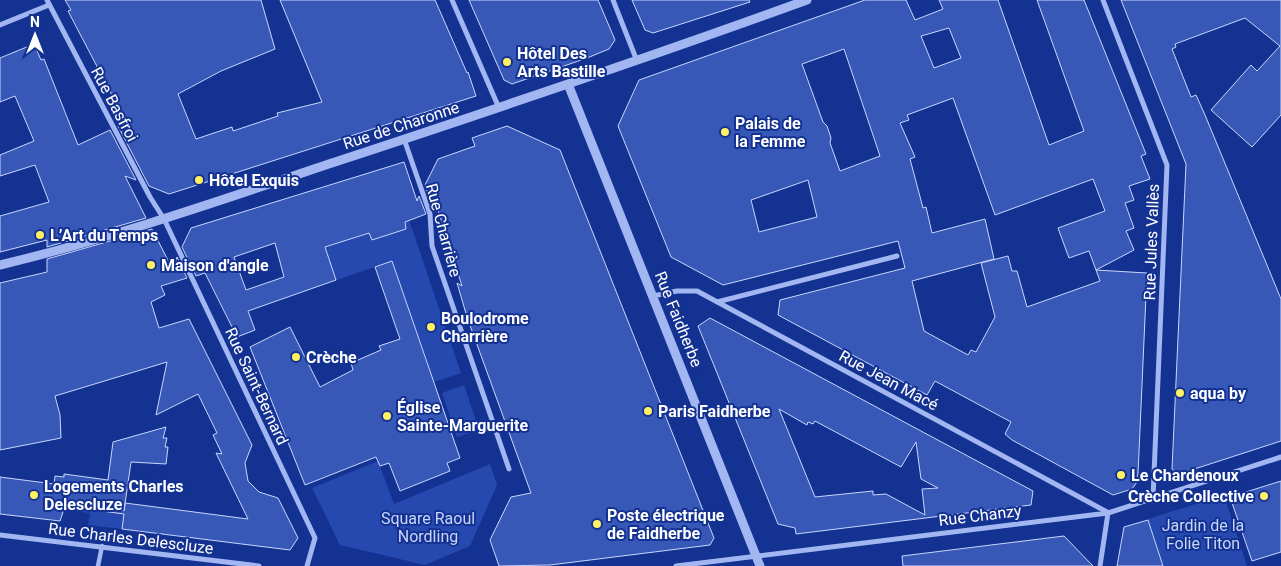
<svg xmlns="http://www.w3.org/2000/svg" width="1281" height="566" viewBox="0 0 1281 566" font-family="Roboto,sans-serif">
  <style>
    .green { fill: #2649b0 }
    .building { fill: #3858b8; stroke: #c9d6fc; fill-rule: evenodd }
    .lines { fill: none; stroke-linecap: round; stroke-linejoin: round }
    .pedestrian { stroke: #a2b6f1; stroke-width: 4.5 }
    .minor { stroke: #a2b6f1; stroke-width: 5 }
    .tertiary { stroke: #a2b6f1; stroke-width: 9 }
    .poi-dot { fill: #fff162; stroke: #143292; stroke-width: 2 }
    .labels { text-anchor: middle; stroke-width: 4; stroke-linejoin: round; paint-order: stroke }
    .poi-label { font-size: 16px; font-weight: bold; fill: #fff; stroke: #143292; text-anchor: start }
    .street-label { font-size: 16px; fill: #fff; stroke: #143292 }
    .park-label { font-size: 16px; fill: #c9d6fc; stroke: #143292 }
  </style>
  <rect width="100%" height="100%" fill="#143292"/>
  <path class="green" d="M409 220 461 373 434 382 392 261 331 282 320 249Z
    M464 385 479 430 457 437 442 393Z
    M378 461 394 504 490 464 497 485 470 546 425 565 340 545 312 488Z
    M1224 495 1247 566H1163L1148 519Z
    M75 507 124 514 122 529 88 525 90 513 74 511Z"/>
  <path class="building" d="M65 0H261L275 49 221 71 178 94 196 139 232 127 233 131 278 116 277 113 322 102 280 0H435L467 73 468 72 476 96 169 194 149 186 118 126 126 122 68 11 71 10Z
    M469 0H598L615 40 609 49 587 58 512 84 504 80Z
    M632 0H749L750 2 653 33 645 30Z
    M865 0H906L915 20 943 9 939 0H998L1049 145 1084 131 1037 0H1084L1146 154 1141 156 1150 179 1129 186 1134 200 1125 203 1134 228 1126 231 1134 250 1096 270 1089 251 1069 258 1058 228 1105 211 1093 179 995 215 953 98 907 115 909 120 900 123 915 157 910 159 923 208 926 207 932 233 985 219 994 259 912 281 924 331 968 355 971 350 976 352 995 317 981 263 1008 256 1012 271H1017L1027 307 1100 281 1096 270 1147 273 1138 474 1137 482 1132 489 1113 495 1012 440 1005 434 1011 422 935 381 927 395 778 315 780 300 905 268 898 241 723 285 671 257 618 126 639 80ZM949 28 961 58 934 68 921 36ZM844 49 880 156 840 171 830 143 831 138 827 126 823 122 802 64ZM808 180 817 217 759 232 751 200Z
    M1121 0H1281V115L1252 147 1211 110 1251 65 1257 71 1280 46 1245 18 1175 44 1176 47 1172 49 1191 97 1196 95 1205 115 1281 299V441L1179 474 1172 469 1186 164Z
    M34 44 41 60 44 59 78 145 110 130 136 180 125 176 146 218 47 247V240L0 252V216L49 202 35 165 0 176V155L34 141 15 96 0 102V58Z
    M507 126 560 150 714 538 710 545 550 565 499 566 490 540 511 497 531 493 467 317 457 283 462 286 438 210 434 212 425 185 438 159 475 146 472 138Z
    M404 162 417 201 419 196 426 214 405 222 406 229 372 240 369 233 325 247 336 280 248 311 255 330 237 337 205 273 196 276 182 247 191 228ZM275 243 284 277 246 290 234 257Z
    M152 229 172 268 177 257 187 278 161 286 165 295 151 302 159 328 189 319 252 445 245 463 248 481 259 492 278 498 298 538 290 550 122 529 124 514 65 506 60 521 0 514V477L54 484 55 476 64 477V474L108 480 113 442 166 427 163 438H167L165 447H168L166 464 131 462 124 511 125 503 248 519 216 453 222 454 213 435 217 433 198 394 156 415 167 362 55 396 60 415 61 438 0 450V283L47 272V259Z
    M392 261 460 458 447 463 450 471 400 491 389 463 380 466 376 457 305 485 250 347 290 327 320 387 353 370 351 363 381 350 379 346 400 339 375 267Z
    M710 318 1033 491 1031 505 796 534 795 528 778 524 698 326ZM779 409 807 425 808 422 813 424 815 421 901 467 916 442 921 479 938 488 922 489 925 515 886 494 873 495V491L815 497Z
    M1281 481V552L1252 561 1230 497Z
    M1148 520 1163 566H1117L1124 527Z
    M1064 536 1093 566H903L902 556Z"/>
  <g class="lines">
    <path class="pedestrian" d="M98 566 102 546"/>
    <path class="minor" d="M47 0 150 197 164 219 315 538 307 566
      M452 0 499 108
      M613 0 637 61
      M1103 0 1167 165 1153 498
      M0 25 49 5
      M404 139 430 214 432 246 509 469
      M653 296 677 291H697L1107 512
      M717 302 897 256
      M0 535 259 566
      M676 566 1108 513 1281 457
      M1100 566 1108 513"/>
    <path class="tertiary" d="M568 84 760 566
      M0 265C113 238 224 199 335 162 493 110 650 57 807 0"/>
  </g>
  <g class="poi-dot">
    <circle cx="507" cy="62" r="5"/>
    <circle cx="725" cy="132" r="5"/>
    <circle cx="199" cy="180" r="5"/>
    <circle cx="40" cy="235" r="5"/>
    <circle cx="151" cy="265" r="5"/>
    <circle cx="431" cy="327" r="5"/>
    <circle cx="296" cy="357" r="5"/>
    <circle cx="1180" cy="393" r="5"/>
    <circle cx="648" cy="411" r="5"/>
    <circle cx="387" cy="416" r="5"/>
    <circle cx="1121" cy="475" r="5"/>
    <circle cx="34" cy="495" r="5"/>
    <circle cx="1264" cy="496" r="5"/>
    <circle cx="597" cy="524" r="5"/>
  </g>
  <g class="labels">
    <g class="poi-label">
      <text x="517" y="59">Hôtel Des<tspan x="517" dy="18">Arts Bastille</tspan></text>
      <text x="735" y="129">Palais de<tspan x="735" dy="18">la Femme</tspan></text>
      <text x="209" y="186">Hôtel Exquis</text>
      <text x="50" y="241">L’Art du Temps</text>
      <text x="161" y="271">Maison d'angle</text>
      <text x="441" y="324">Boulodrome<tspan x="441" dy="18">Charrière</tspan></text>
      <text x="306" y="363">Crèche</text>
      <text x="1190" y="399">aqua by</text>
      <text x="397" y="413">Église<tspan x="397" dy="18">Sainte-Marguerite</tspan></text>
      <text x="658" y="417">Paris Faidherbe</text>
      <text x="1131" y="481">Le Chardenoux</text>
      <text x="44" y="492">Logements Charles<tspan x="44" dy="18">Delescluze</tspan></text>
      <text x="1254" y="502" text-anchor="end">Crèche Collective</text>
      <text x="607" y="521">Poste électrique<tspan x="607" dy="18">de Faidherbe</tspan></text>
    </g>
    <g class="street-label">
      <text transform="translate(115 104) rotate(62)" y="6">Rue Basfroi</text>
      <text transform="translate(401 125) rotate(-18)" y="6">Rue de Charonne</text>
      <text transform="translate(444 230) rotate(75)" y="6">Rue Charrière</text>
      <text transform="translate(1151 242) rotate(-88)" y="6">Rue Jules Vallès</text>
      <text transform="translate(679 319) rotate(68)" y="6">Rue Faidherbe</text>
      <text transform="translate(889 380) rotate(28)" y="6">Rue Jean Macé</text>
      <text transform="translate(257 386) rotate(65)" y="6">Rue Saint-Bernard</text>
      <text transform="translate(980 515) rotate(-7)" y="6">Rue Chanzy</text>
      <text transform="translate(131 538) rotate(7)" y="6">Rue Charles Delescluze</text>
    </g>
    <g class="park-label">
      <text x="428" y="524">Square Raoul<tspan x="428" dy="18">Nordling</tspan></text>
      <text x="1203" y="531">Jardin de la<tspan x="1203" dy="18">Folie Titon</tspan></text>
    </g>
  </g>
  <g transform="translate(35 35)" stroke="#143292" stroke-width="4" paint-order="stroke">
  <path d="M0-4L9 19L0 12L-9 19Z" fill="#ffffff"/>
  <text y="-8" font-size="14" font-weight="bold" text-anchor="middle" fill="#ffffff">N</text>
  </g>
</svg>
